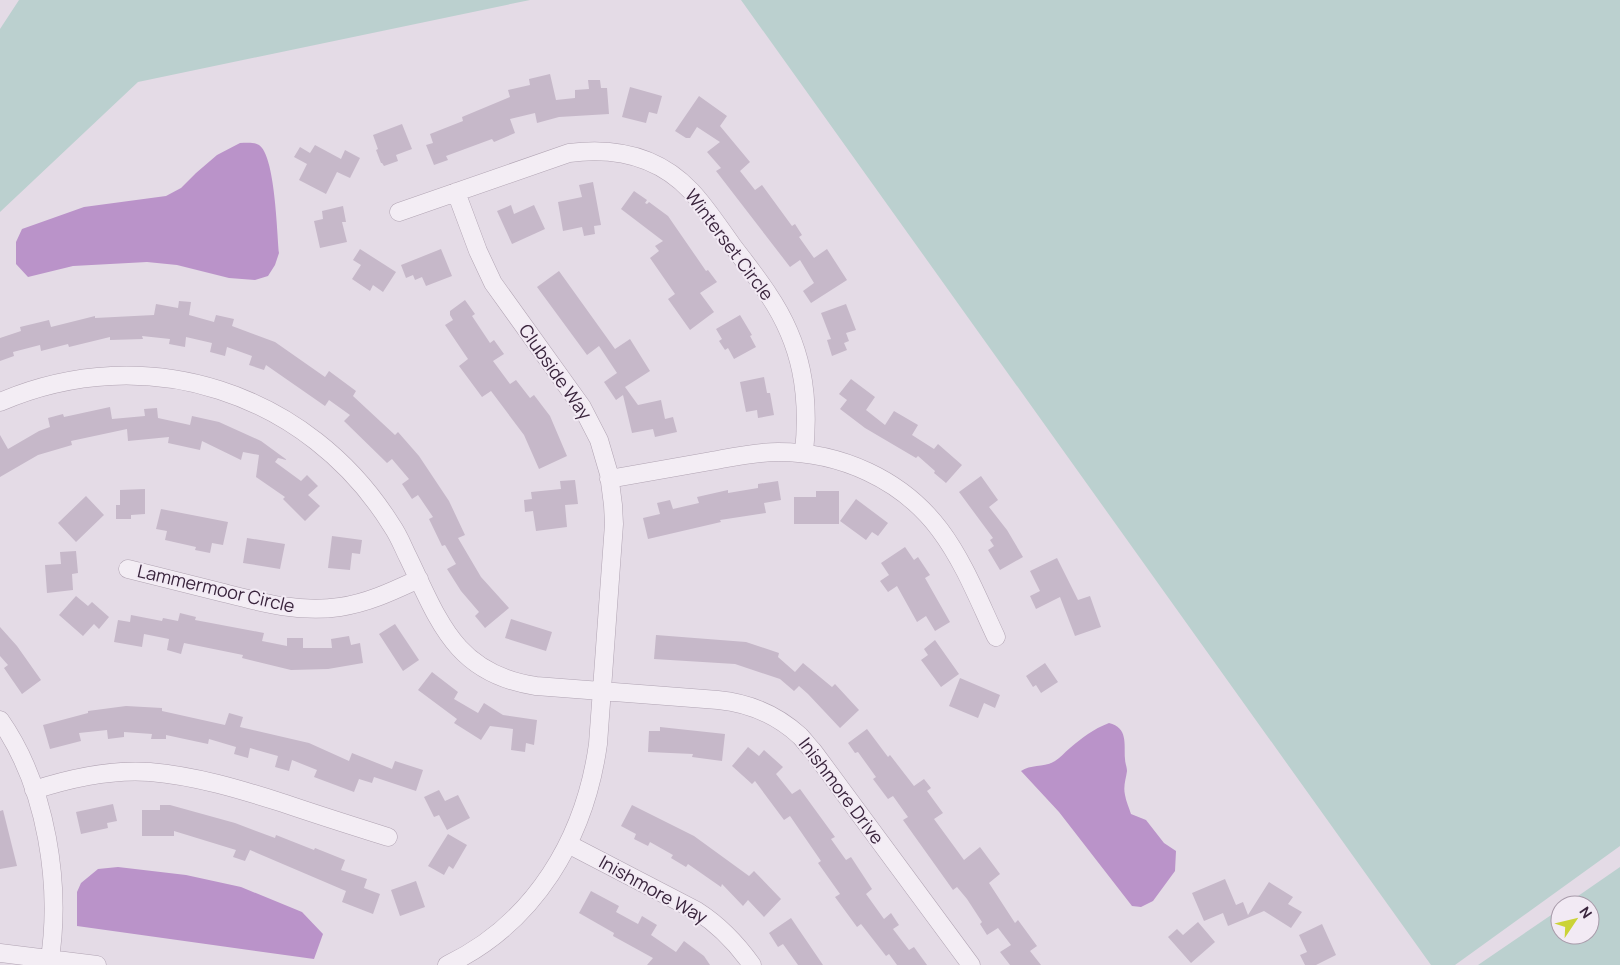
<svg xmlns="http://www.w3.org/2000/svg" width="1620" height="965" viewBox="0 0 1620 965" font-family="Manrope,sans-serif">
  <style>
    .green { fill: #bbd0cf }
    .water { fill: #ba93c9 }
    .building { fill: #c6b8c9 }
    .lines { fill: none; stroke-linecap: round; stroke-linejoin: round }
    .street-casing { stroke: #b1a4b3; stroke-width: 19 }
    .street { stroke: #f3edf4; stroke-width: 18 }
    .labels { text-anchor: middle; stroke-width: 4; stroke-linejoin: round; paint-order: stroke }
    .street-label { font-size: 18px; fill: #39243c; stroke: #f2eaf4 }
  </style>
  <rect width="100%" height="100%" fill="#e4dbe6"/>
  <path class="green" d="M19 0H530L138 82 0 212V29Z
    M741 0H1620V846L1455 965H1431Z
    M1620 867V965H1478L1560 909V935H1590V905H1565Z"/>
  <path class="water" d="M240 143C246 143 255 142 259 145 275 155 277 232 279 253L275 265 268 276 255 280 229 278 177 265 147 262 73 266 28 277 16 264V242L22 229 84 207 166 196 181 188 196 173 217 155Z
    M1109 723C1128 728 1124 743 1125 759 1125 763 1127 767 1127 771 1126 779 1123 786 1125 795 1126 801 1129 808 1131 814L1146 820 1164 843 1176 851 1175 871 1153 901 1141 907 1132 906 1059 812 1021 771C1031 764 1044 768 1055 761 1060 758 1065 752 1070 748 1082 738 1093 729 1109 723Z
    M118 867 186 875 241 887 302 912 323 934 314 959 77 926V892L81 883 98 869Z"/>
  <path class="building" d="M550 74 556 100 575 98V90L589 89 588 80H600L601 88H607L609 114 559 117 537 123 535 113 510 119 515 133 494 142 492 139 446 156 448 160 434 165 426 145 433 143 430 134 463 121 462 117 510 97 508 90 530 85 529 79Z
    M630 87 662 96 657 114 649 112 646 123 622 117Z
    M699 96 727 116 720 126 750 162 740 171 755 190 762 185 792 226 795 224 802 235 799 237 814 258 827 249 847 280 811 303 803 291 814 283 800 260 790 267 716 171 721 168 707 152 720 142 697 127 690 138H686L675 131Z
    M402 124 412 149 396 155 398 161 384 166 382 163H381L376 150 378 149 373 135Z
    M315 145 341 159 345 150 360 158 350 178 337 172 326 194 299 180 307 164 294 157 300 147 310 153Z
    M593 182 601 225 594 226 595 234 584 236 582 227 563 231 558 202 582 197 579 185Z
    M634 191 647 200 645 203 647 204 649 202 668 216 706 271 708 270 717 282 700 293 714 312 690 330 668 299 675 294 650 258 659 251 655 246 663 241 621 209Z
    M511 205 514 214 534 205 545 229 512 244 497 211Z
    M343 206 346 222H342L347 242 320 248 314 221 323 219 322 211Z
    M360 249 396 272 383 292 373 285 370 291 352 279 361 265 353 260Z
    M441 249 452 276 426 286 422 277 415 280 413 275 406 278 401 265Z
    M559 271 615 349 630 339 650 371 625 387 638 405 661 400 665 419 673 417 677 432 655 437 653 429 632 433 623 395 616 400 604 382 617 373 599 346 587 355 537 287Z
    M465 300 475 314 472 316 490 343 494 340 504 354 493 361 510 384 516 380 530 398 534 395 550 416 567 456 539 469 524 435 491 391 482 397 459 366 468 359 445 325 453 320 450 315V311Z
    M179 301 191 302 189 315 214 322 216 315 234 319 232 326 275 342 325 377 329 371 356 391 353 396 395 435 398 432 419 456 449 501 465 535 458 538 481 577 509 608 485 628 475 616 479 612 461 591 447 569 456 564 445 545 442 546 429 519 433 517 418 495 412 499 402 484 409 479 392 459 387 463 344 421 350 415 329 400 325 406 266 365 264 370 249 365 252 356 227 347 225 356 210 352 212 343 186 337 185 347 169 344 170 339 142 336 143 339 110 340V337L69 347 68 344 41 351 40 345 13 352 14 356 0 361V338L21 331 20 327 49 320 51 327 95 316V318L154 315 156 304 178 308Z
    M846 304 856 330 846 333 849 341 844 343 847 350 832 356 827 340 831 339 821 313Z
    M740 315 752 335 750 336 756 347 734 359 728 348 725 350 719 341 722 339 716 329Z
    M764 377 767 393H770L774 415 758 418 757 410 746 412 740 382Z
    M851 379 875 397 866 410 885 425 894 411 918 425 912 435 934 449 938 444 962 465 946 483 934 473 935 471 918 456 916 458 865 428 840 409 847 400 839 394Z
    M110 407 112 419 145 416 144 409 157 408 158 418 190 425 192 416 219 422 261 441 287 460 278 458 275 462 301 481 307 475 318 486 308 495 320 506 305 521 283 499 285 497 256 477 259 455 243 452 241 460 202 441 200 450 168 443 169 437 128 441 127 429 71 441 72 445 38 455 0 477V435L8 449 39 431 50 427 48 418 63 414 64 417Z
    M981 476 998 500 989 507 1007 530 1023 557 1000 570 988 550 994 546 990 540 993 538 959 492Z
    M575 480 578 504 565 505 567 527 536 531 533 511 525 512 524 500 532 499 531 492 561 489 560 481Z
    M778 481 781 500 764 503 766 513 720 520 721 522 648 539 643 518 660 514 657 503 670 500 673 509 699 503 697 497 728 490V493L758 488V484Z
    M145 489V514L131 515V519H116V505H120V490Z
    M816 491H839V524H794V497H816Z
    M86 496 104 515 76 542 58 523Z
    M856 499 888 523 878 536 872 532 866 540 840 521Z
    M161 509 228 522 223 545 212 543 210 553 195 550 196 547 165 540 167 531 156 529Z
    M332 536 362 540 360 554 352 553 350 570 328 568Z
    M247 538 285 544 280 569 243 563Z
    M905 547 914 560 918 557 930 575 925 578 950 622 935 631 926 616 917 622 897 586 888 592 880 581 889 575 881 563Z
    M76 551 78 573 72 574 73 590 47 593 45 565 61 564 60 552Z
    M1057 558 1078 600 1090 596 1101 627 1075 636 1060 597 1036 609 1030 596 1040 591 1030 571Z
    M76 596 88 606 92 602 109 617 99 629 94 624 83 636 59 615Z
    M180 613 196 617 195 620 264 633 262 641 287 646V638H303V648H332L331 639 349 636 351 645 360 643 363 663 328 669 291 670 242 658 243 655 184 643 181 654 167 650 169 639 144 634 142 647 114 642 118 620 130 622 131 615 162 621 163 618 178 621Z
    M511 619 552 632 546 651 505 638Z
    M395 624 419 660 403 671 379 634Z
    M0 627 17 646 41 680 22 694 4 668 8 665 0 656Z
    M656 635 746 642 779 653 778 657 795 672 803 663 832 687 835 684 859 710 840 728 808 694 799 686 794 691 780 679 735 664 654 659Z
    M935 640 959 674 941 687 921 660 928 655 924 649Z
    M1045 663 1058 682 1041 693 1036 685 1033 687 1026 676Z
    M432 672 458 692 454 699 478 713 484 703 503 715 537 720 534 745 526 743 525 752 511 750 513 729 490 726 481 740 454 723 457 719 418 690Z
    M960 678 1000 695 995 708 984 703 978 718 949 706Z
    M126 706 162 708V711L225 725 229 713 243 717 240 727 309 743 349 761 352 753 392 769 395 761 423 770 416 791 374 777 372 783 359 779 354 792 314 777 317 770 292 760 289 771 275 767 278 756 250 748 248 758 234 754 236 747 209 739 208 744 166 735V739H151L152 734 124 732V737L108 739 107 730 79 733 81 741 50 749 43 725 88 713V711Z
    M660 727 725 734 722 761 692 757 693 754 648 752 649 731H660Z
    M867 729 888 757 890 755 914 786 924 779 931 788 927 791 943 813 934 819 964 860 980 847 1000 874 989 883 1015 923 1018 920 1037 946 1030 951 1041 965H1010L1000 952 1011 945 998 928 987 935 980 924 982 922 967 899 957 887 953 890 903 820 908 817 893 796 888 799 873 779 876 777 858 752 855 753 848 743Z
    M748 747 759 756 764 750 783 767 776 774 792 794 800 789 835 837 831 839 846 860 851 857 872 889 866 894 884 919 891 913 899 925 893 929 909 950 914 947 927 965H897L889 954 886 956 861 924 857 927 835 897 840 894 818 863 821 861 790 816 784 820 755 781 752 784 732 766Z
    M439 790 445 801 458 795 470 818 447 830 439 815 434 817 424 797Z
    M113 804 117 821 107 823 108 828 81 834 76 812Z
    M160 805H170L235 823 275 838 276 835 314 850 315 848 345 860 341 870 367 879 364 888 380 894 373 914 342 902 346 891 250 850 245 861 233 857 236 850 174 831V836H142V810H160Z
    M632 805 694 836 749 876 754 871 781 899 764 917 748 900 743 906 722 884 721 887 688 864 686 867 671 858 673 855 650 842 648 846 634 839 636 834 621 826Z
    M3 810 17 866 0 869V811Z
    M448 834 467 845 453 869 449 866 444 875 428 866Z
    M1225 879 1236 905 1243 902 1248 915 1269 882 1293 897 1288 904 1302 912 1291 928 1264 911 1228 926 1223 913 1204 921 1192 893Z
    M416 881 425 907 400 916 391 890Z
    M591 891 619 906 616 912 638 924 642 916 657 925 651 935 676 952 684 941 704 956 710 965H647L653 958 613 936 614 933 579 913Z
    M791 918 823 965H798L783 944 778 947 769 933Z
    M1198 922 1215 942 1191 963 1168 937 1177 929 1183 935Z
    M1322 924 1336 955 1316 965H1305L1300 955 1307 952 1299 935Z"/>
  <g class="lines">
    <defs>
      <path id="street" d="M399 212 569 153C615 147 658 156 691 191 706 207 719 227 732 245 744 261 757 277 768 294 802 344 810 394 804 453
        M0 402C146 339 309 392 392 526 399 536 403 547 408 557 439 621 455 674 536 686L718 700C749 703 776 714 800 736 804 740 808 746 813 751L971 965
        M609 479C643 473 677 467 711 461 733 457 755 452 778 452 840 452 902 479 940 530 964 562 979 601 996 637
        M128 569C160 577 192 585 224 593 263 603 300 613 340 607 368 603 393 591 419 579
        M0 720C47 787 62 886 49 965
        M34 790C71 778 110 769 150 772 196 776 239 789 283 803 318 815 353 826 388 837
        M568 844 697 911C719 925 737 944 752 965
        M0 953 97 965
        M447 965C535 923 585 838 598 744L614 524 613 505 609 474 599 440 582 407 493 283 478 251 456 192"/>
    </defs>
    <use href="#street" class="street-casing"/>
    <use href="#street" class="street"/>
  </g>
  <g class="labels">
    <g class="street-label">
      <text transform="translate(729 245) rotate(53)" y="6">Winterset Circle</text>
      <text transform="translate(555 372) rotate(55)" y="6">Clubside Way</text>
      <text transform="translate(216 589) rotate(13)" y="6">Lammermoor Circle</text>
      <text transform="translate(841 791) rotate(53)" y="6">Inishmore Drive</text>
      <text transform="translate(653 890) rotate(29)" y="6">Inishmore Way</text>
    </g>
  </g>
  <g transform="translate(1575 920) rotate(55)"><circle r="24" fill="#f2eaf4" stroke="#a89baa"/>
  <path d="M0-4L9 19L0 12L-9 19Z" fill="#cbd337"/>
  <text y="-8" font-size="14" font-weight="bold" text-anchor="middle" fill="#39243c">N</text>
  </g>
</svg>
